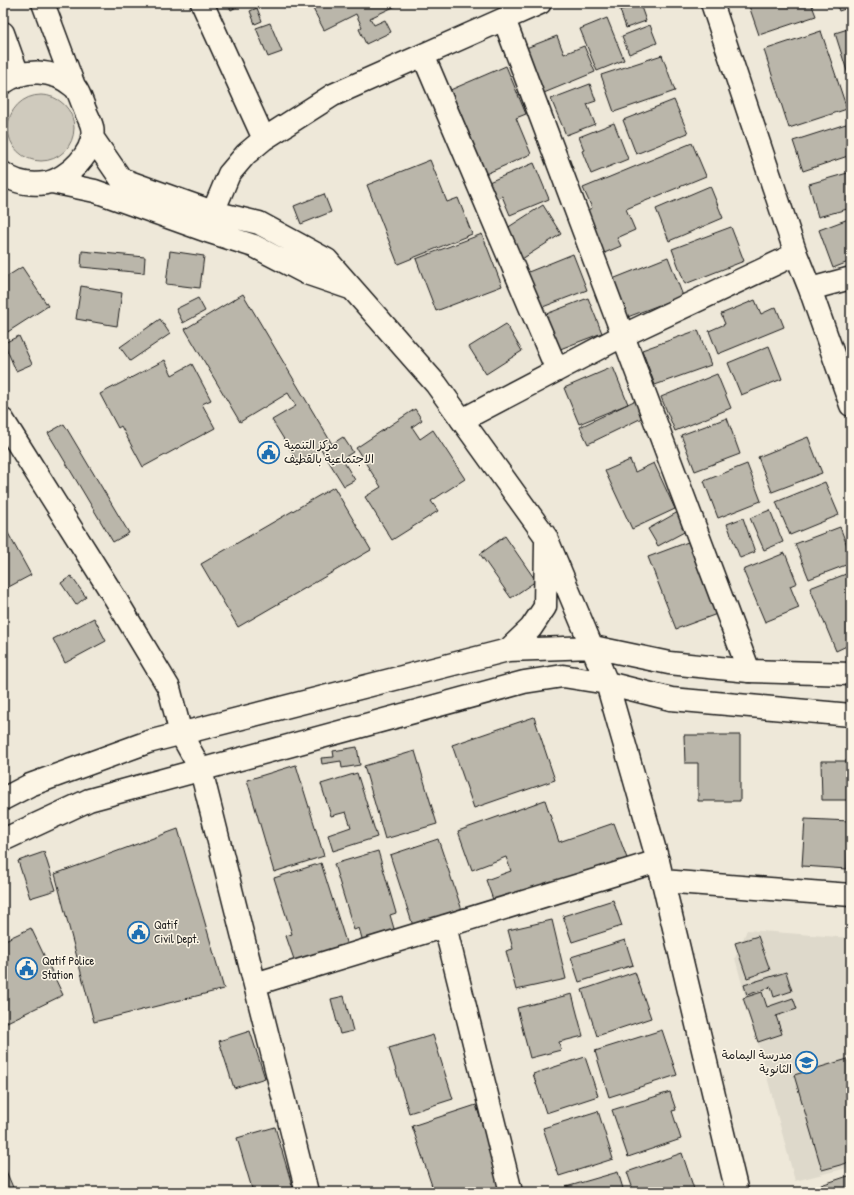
<svg xmlns="http://www.w3.org/2000/svg" width="854" height="1195" viewBox="0 0 854 1195" font-family="'Patrick Hand','Playpen Sans Arabic',sans-serif">
  <style>
    .built { fill: #ded9cb }
    .green { fill: #cfcabd; stroke: #76736c }
    .building { fill: #bab6aa; stroke: #1c1c1c }
    .lines { fill: none; stroke-linecap: round; stroke-linejoin: round }
    .street-casing { stroke: #1c1c1c; stroke-width: 25 }
    .secondary-casing { stroke: #1c1c1c; stroke-width: 25 }
    .street { stroke: #fcf5e5; stroke-width: 22 }
    .secondary { stroke: #fcf5e5; stroke-width: 22 }
    .labels { text-anchor: middle; stroke-width: 3; stroke-linejoin: round; paint-order: stroke }
    .poi-label { font-size: 12px; fill: #1c1c1c; stroke: #fcf5e5; text-anchor: start }
  </style>
  <rect width="100%" height="100%" fill="#eee8d9"/>
  <filter id="ink" filterUnits="userSpaceOnUse"><feTurbulence type="fractalNoise" baseFrequency=".025" numOctaves="2"/><feDisplacementMap in="SourceGraphic" scale="8" xChannelSelector="R" yChannelSelector="G"/><feConvolveMatrix kernelMatrix="1 2 1 2 8 2 1 2 1" color-interpolation-filters="sRGB"/></filter>
  <g filter="url(#ink)">
    <path class="built" d="M747 930 851 938V1167L795 1181 735 958Z"/>
    <path class="green" d="M8 128a33 33 0 1 1 66 0a33 33 0 1 1-66 0Z"/>
    <path class="building" d="M227 3H244L231 10Z
      M310 3H402L370 18 374 25 385 20 391 32 366 44 359 29 362 27 356 14 324 30Z
      M748 3H811L816 16 759 35Z
      M836 3H851V7L839 11Z
      M640 4 646 21 626 28 620 10Z
      M257 8 262 21 255 24 250 11Z
      M607 18 624 60 597 71 580 29Z
      M270 23 282 52 268 57 256 28Z
      M650 25 657 43 629 54 622 36Z
      M851 28V84L835 33Z
      M821 31 847 109 789 128 764 50Z
      M557 36 564 54 584 46 595 72 539 95 521 50Z
      M662 55 675 91 614 112 601 75Z
      M506 66 526 114 516 118 531 154 481 176 441 94Z
      M590 84 596 101 587 104 595 124 566 135 551 99Z
      M674 100 688 133 636 154 623 120Z
      M614 123 628 159 591 174 582 151 584 150 579 137Z
      M849 123 851 129V155L803 171 793 141Z
      M692 143 706 176 626 209 635 230 617 238 621 246 602 254 578 214 592 208 583 188Z
      M430 160 447 202 458 198 472 234 398 264 367 185Z
      M534 163 549 199 510 215 502 196 491 201 484 184Z
      M851 172V208L818 217 809 184Z
      M710 186 723 218 669 241 656 209Z
      M324 194 331 212 301 224 294 206Z
      M543 205 561 234 522 259 504 230Z
      M851 218V261L833 268 819 230Z
      M731 227 744 261 685 284 672 249Z
      M482 234 502 286 436 311 416 259Z
      M82 251 145 257 144 273 81 267Z
      M170 251 204 256 200 288 166 284Z
      M573 254 587 290 535 310 521 275Z
      M668 257 683 296 625 318 610 280Z
      M22 267 48 306 3 335V279Z
      M81 286 122 293 117 326 76 319Z
      M243 294 332 444 343 437 353 452 342 459 355 480 344 486 321 449 298 462 272 420 296 406 288 393 240 422 185 329Z
      M198 298 205 311 183 323 176 309Z
      M588 298 602 333 555 351 541 316Z
      M755 300 761 314 776 307 784 327 718 354 709 331 725 324 721 314Z
      M160 319 170 334 130 361 120 347Z
      M506 324 522 351 486 374 469 347Z
      M698 330 711 365 655 385 642 350Z
      M19 336 32 364 16 371 4 343Z
      M769 346 782 379 741 395 728 363Z
      M165 360 172 375 192 364 211 400 202 404 215 428 143 467 121 426 118 428 100 394Z
      M613 367 628 404 579 424 564 388Z
      M717 374 731 408 675 431 661 397Z
      M636 400 644 417 588 444 580 427Z
      M415 409 422 420 412 427 420 439 433 430 465 479 431 501 438 511 392 540 365 497 381 487 356 448Z
      M727 418 740 454 695 471 681 435Z
      M64 424 129 533 113 542 48 433Z
      M808 437 822 473 772 492 758 457Z
      M630 460 635 472 654 463 675 509 632 529 605 471Z
      M747 464 761 501 718 518 704 481Z
      M825 482 839 515 790 535 776 502Z
      M334 487 371 550 238 627 201 564Z
      M770 510 783 542 764 550 750 518Z
      M678 512 688 530 658 546 648 529Z
      M743 518 755 552 740 558 727 524Z
      M3 524 31 575 3 590Z
      M840 527 851 556V563L809 579 795 544Z
      M505 536 536 581 511 598 480 554Z
      M688 542 717 614 676 629 648 557Z
      M785 553 797 583 790 586 799 608 765 622 743 570Z
      M851 572V644L836 651 810 588Z
      M71 576 86 597 76 605 61 583Z
      M94 618 106 641 65 663 53 639Z
      M534 717 555 780 474 808 452 745Z
      M684 735H740V801H698V763H685Z
      M357 747 360 765 342 768 341 761 322 764 321 758 334 757 333 751Z
      M415 751 437 824 385 839 364 766Z
      M821 761H851V800H822Z
      M296 765 324 856 274 872 247 780Z
      M357 773 377 837 333 851 328 835 351 827 346 812 331 816 321 784Z
      M545 800 559 842 614 823 628 861 496 908 486 880 511 871 506 857 472 870 458 831Z
      M805 819 850 821 847 869 802 866Z
      M178 829 224 989 94 1022 55 874Z
      M438 839 464 916 415 932 390 855Z
      M378 851 396 913 390 915 397 939 365 949 359 928 354 930 334 864Z
      M44 852 56 890 30 898 18 861Z
      M321 863 349 952 297 968 286 936 292 934 274 878Z
      M613 900 622 926 572 942 563 916Z
      M552 920 566 979 516 990 506 951 513 949 508 930Z
      M31 928 63 995 3 1024V941Z
      M758 936 770 970 747 978 735 943Z
      M625 940 633 965 579 982 571 957Z
      M635 972 651 1018 597 1036 582 990Z
      M786 972 792 991 774 997 771 987 747 995 744 985Z
      M762 992 767 1007 793 998 797 1009 776 1016 782 1034 758 1042 743 998Z
      M572 994 583 1036 559 1042 561 1050 530 1058 517 1008Z
      M344 996 353 1031 340 1034 331 999Z
      M662 1030 677 1075 609 1097 595 1051Z
      M250 1031 265 1078 234 1088 219 1041Z
      M433 1035 453 1099 409 1113 389 1048Z
      M585 1057 598 1096 546 1113 533 1074Z
      M851 1058V1162L822 1170 794 1075Z
      M670 1092 676 1110 672 1111 681 1139 628 1157 612 1110Z
      M476 1105 504 1192H434L412 1126Z
      M598 1111 613 1159 559 1176 543 1128Z
      M275 1127 294 1192H253L237 1138Z
      M682 1153 695 1192H634L627 1172Z
      M3 1164 15 1192H3Z
      M618 1172 624 1192H567L566 1187Z
      M851 1175V1192H814L812 1188Z"/>
    <g class="lines">
      <defs>
        <path id="street" d="M43 3 74 86
          M202 3 264 139
          M712 3 796 254 810 289 851 405
          M504 19 749 671
          M3 33 18 75
          M423 55 557 370
          M213 212 229 174 246 154 264 139 333 95 540 3
          M810 289 851 278
          M3 420 115 598 169 688 181 734 201 770 307 1192
          M462 420 624 335 796 254
          M662 881 851 895
          M445 926 511 1192
          M255 984 658 861"/>
        <path id="secondary" d="M3 83C24 68 53 69 73 86 79 90 82 103 85 110 87 115 91 122 92 127 97 151 68 179 46 183 31 185 15 183 3 173
          M92 137 121 179 213 212 259 223 327 260 436 384 546 537 607 683 658 861 737 1192
          M52 182 95 191 207 231 254 246 306 273 350 288
          M508 650 531 628 545 607 546 543
          M3 799 30 785 148 742 508 650 593 647 669 663 749 671 851 674
          M3 840 89 800 524 682 563 676 607 683 671 699 851 715"/>
      </defs>
      <use href="#street" class="street-casing"/>
      <use href="#secondary" class="secondary-casing"/>
      <use href="#street" class="street"/>
      <use href="#secondary" class="secondary"/>
    </g>
  </g>
  <defs>
    <symbol id="civic-ring" viewBox="-11 -11 22 22"><circle r="9.5" fill="#fcf5e5" stroke="#1f6fb2" stroke-width="1.5"/><path d="M-.6-6.5H3V-4.5H.6V-3L4-1V1h2V6H-6V1h2V-1L-.6-3ZM-1.2 2.5V6h2.4V2.5Z" fill="#1f6fb2"/></symbol>
    <symbol id="school-ring" viewBox="-11 -11 22 22"><circle r="9.5" fill="#fcf5e5" stroke="#1f6fb2" stroke-width="1.5"/><path d="M0-5L7-2L0 1L-7-2ZM-4 1L0 2.5L4 1V4Q0 6-4 4Z" fill="#1f6fb2"/></symbol>
  </defs>
  <g fill-rule="evenodd">
    <use href="#civic-ring" x="256" y="440" width="25" height="25"/>
    <use href="#civic-ring" x="126" y="920" width="25" height="25"/>
    <use href="#civic-ring" x="14" y="956" width="25" height="25"/>
    <use href="#school-ring" x="794" y="1050" width="25" height="25"/>
  </g>
  <g class="labels">
    <g class="poi-label">
      <text x="284" y="449">مركز التنمية<tspan x="284" dy="14">الاجتماعية بالقطيف</tspan></text>
      <text x="154" y="929">Qatif<tspan x="154" dy="14">Civil Dept.</tspan></text>
      <text x="42" y="965">Qatif Police<tspan x="42" dy="14">Station</tspan></text>
      <text x="792" y="1059" text-anchor="end">مدرسة اليمامة<tspan x="792" dy="14">الثانوية</tspan></text>
    </g>
  </g>
  <rect width="854" height="1195" fill="none" stroke="#fcf5e5" stroke-width="16"/>
  <rect x="8" y="8" width="838" height="1179" fill="none" stroke="#1c1c1c" stroke-width="1.5" filter="url(#ink)"/>
</svg>
